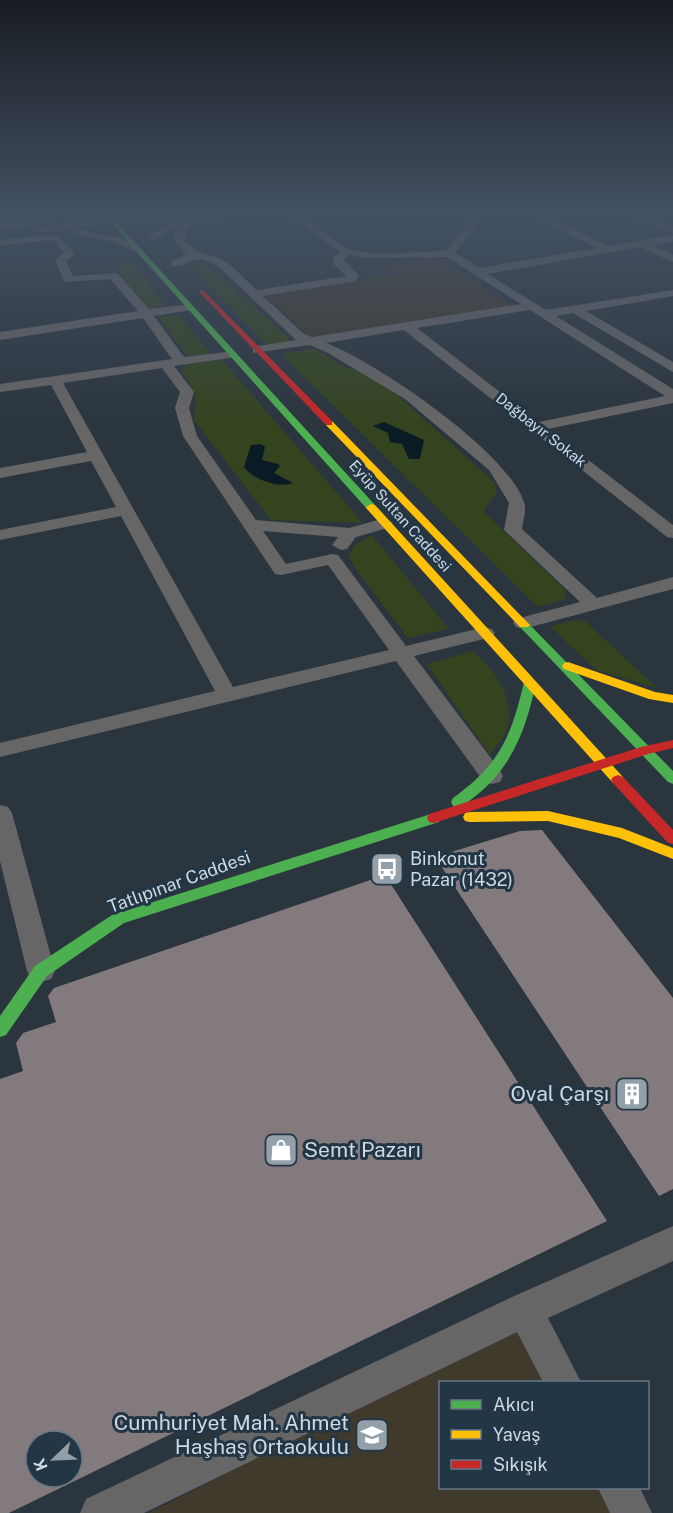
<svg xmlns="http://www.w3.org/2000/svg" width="673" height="1513" viewBox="0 0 673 1513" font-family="'Public Sans',sans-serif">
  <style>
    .education { fill: #3f3a2c }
    .green { fill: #34441f }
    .water { fill: #091c26 }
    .building { fill: #837a7d; fill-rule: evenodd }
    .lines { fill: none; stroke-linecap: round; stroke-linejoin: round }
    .street { fill: #676667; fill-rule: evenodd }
    .fast { fill: #4caf50; fill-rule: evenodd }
    .slow { fill: #ffc107; fill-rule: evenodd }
    .jam { fill: #c62828; fill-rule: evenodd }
    .labels { text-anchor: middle; stroke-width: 6; stroke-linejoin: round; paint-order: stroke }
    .far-street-label { font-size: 15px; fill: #cdd9e3; stroke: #233646 }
    .poi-label { font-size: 18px; fill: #cdd9e3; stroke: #233646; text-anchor: start }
    .street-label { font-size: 18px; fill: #cdd9e3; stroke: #233646 }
    .near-poi-label { font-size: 21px; fill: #cdd9e3; stroke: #233646; text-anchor: end }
  </style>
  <rect width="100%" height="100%" fill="#2b353e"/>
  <path class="education" d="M437 256 513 307 310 337 263 293 395 274 382 264Z
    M517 1328 544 1382H440V1488H598L611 1513H148Z"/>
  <path class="green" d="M131 260 166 306 147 308 122 278 124 275 117 270C120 263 123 261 131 260Z
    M186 263H205L292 341 268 345Z
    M177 315H178L211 353 188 356 158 317Z
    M313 348 346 368 369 374 379 379 494 482 497 494 489 502 484 512 562 587 566 592 565 599 538 607 282 355Z
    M221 359 363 523 271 520 194 420 196 395 181 370 187 365Z
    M372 535 449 629 408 638 354 567 349 555 356 544Z
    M575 620 585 621 657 688 596 670 550 626Z
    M473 651C495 670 517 699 506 731 503 739 494 747 490 755L427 664Z"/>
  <path class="water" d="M384 422 424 440 420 459H409L402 444 390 442 388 433 373 426Z
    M261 444 265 447 262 460 278 464 280 466 274 473 293 483C279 489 252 479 244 467L251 445Z"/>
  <path class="building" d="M542 830 673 998V1189L659 1196 435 857 520 831Z
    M385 875 607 1221 9 1513H0V1079L23 1071 16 1043 23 1033 56 1022 48 996 54 988ZM36 1441H72V1477H36Z"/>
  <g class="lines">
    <path class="street" d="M152 213H184L190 217 187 220 223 213H246L193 224 185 232V241C202 259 210 250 227 263 238 271 247 281 257 290L347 276 335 266 333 258 340 252 287 213C314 213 328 242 352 250 373 257 421 251 446 251L475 213H485L455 253 480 268 597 248 527 213H540L609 246 673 235V241L652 245 673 255V262L640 247 488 274 546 310 673 290V296L586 311 673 362V372L573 313 556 316 673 389V403L548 429 673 525V538L667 537 404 330 326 343C376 362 507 451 524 502 527 509 523 521 522 529L597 598 673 577V589L523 629 516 627 513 623 516 619 580 602 504 530 509 503 489 470 405 399 328 353 310 345 253 353V347L296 340 219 267C187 250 193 269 171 266V262L186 254 175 241V231L185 221 154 240 145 238 181 215 37 233 32 230 37 227ZM349 255 365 258 447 257 521 304 312 337 304 334 263 296 356 281 359 276 344 259ZM530 310 665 396 539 422 417 328Z
      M627 213H641L673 227V234Z
      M52 218 57 221 55 223 0 230V224Z
      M78 229 120 238 142 249 137 252 113 242 74 234 73 232Z
      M56 234 75 254 66 261 73 276 117 273 149 309 192 304V310L154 316 184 357 235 351V357L230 358 174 366 194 392 189 408 197 436 256 520 349 528 385 518 393 523 391 527 356 537 347 549 341 550 332 545 338 537 263 531 286 564 332 554 338 555 406 646 485 627 492 629 495 633 492 637 414 656 500 770 503 776 500 782 492 784 484 782 396 661 0 757V743L215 691 121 516 0 540V530L116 507 91 461 0 478V468L87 452 51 385 0 392V384L172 359 143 318 0 340V332L138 311 110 279 65 282 55 260 64 253 53 240 0 246V240ZM162 368 180 392 175 408 183 436 275 574 281 575 328 565 389 650 233 687 63 383Z
      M0 805 8 807 12 813 55 971 51 979 41 982 31 979 27 971 0 861Z
      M673 1226V1261L548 1318 581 1382H543L517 1332 144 1513H80L86 1499 512 1297Z
      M598 1488H640L652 1513H610Z"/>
    <path class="fast" d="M102 213H108L375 505V509H367Z
      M524 622 528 623 673 771V784L668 782 520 627 518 625Z
      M530 678 536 682C527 727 512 769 473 798 467 803 462 808 453 806L451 802 453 798C500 764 511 737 524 682Z
      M434 813 439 814 441 818 439 822 124 923 47 976 6 1035 0 1037V1016L35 966 112 915Z"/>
    <path class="slow" d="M326 421H332L528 623 530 625 528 627H520L326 425Z
      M371 504 375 505 623 777 625 780 623 783H613L367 509 366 507Z
      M568 662 655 692 673 695V703L649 699 564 669 562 666 564 663Z
      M548 811 622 828 673 848V859L619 838 548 821 470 822 465 821 463 817 465 813 470 812Z"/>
    <path class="jam" d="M200 291H204L332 421V425H326L200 293Z
      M673 740V748L648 754 434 823 429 822 427 818 429 814 641 747Z
      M618 775 623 777 673 830V844L668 843 613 783 611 780 613 777Z"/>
  </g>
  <linearGradient id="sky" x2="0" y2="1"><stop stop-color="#181d22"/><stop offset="0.5" stop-color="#445163"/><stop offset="1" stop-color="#445163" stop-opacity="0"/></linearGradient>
  <rect width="673" height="425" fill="url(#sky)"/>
  <defs>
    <symbol id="bus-square" viewBox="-11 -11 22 22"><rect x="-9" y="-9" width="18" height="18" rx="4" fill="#94a0a9" stroke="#233646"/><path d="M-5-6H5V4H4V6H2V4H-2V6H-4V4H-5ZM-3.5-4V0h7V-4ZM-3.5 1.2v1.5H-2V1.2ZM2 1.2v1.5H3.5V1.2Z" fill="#fff"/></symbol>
    <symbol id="building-square" viewBox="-11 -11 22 22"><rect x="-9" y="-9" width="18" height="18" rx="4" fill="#94a0a9" stroke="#233646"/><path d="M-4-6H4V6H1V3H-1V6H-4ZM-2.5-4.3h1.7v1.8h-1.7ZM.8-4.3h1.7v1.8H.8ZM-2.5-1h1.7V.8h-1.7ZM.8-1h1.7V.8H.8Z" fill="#fff"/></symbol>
    <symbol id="shop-square" viewBox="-11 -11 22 22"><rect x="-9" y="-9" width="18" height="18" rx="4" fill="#94a0a9" stroke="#233646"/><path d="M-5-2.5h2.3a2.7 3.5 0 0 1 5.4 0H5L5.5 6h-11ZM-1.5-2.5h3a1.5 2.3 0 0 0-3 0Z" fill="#fff"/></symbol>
    <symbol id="school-square" viewBox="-11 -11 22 22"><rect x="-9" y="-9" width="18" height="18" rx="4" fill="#94a0a9" stroke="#233646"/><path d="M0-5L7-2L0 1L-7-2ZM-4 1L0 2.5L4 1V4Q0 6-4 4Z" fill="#fff"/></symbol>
  </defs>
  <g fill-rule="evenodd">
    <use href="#bus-square" x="368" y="850" width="38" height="38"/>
    <use href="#building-square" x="613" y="1075" width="38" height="38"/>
    <use href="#shop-square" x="262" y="1131" width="38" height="38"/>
    <use href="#school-square" x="353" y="1416" width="38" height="38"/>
  </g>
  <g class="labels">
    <g class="far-street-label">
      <text transform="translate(541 430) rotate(38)" y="5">Dağbayır Sokak</text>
      <text transform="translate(400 516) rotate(48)" y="5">Eyüp Sultan Caddesi</text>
    </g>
    <g class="poi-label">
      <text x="410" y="865">Binkonut<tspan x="410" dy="21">Pazar (1432)</tspan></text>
    </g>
    <g class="street-label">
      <text transform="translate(179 882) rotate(-20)" y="6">Tatlıpınar Caddesi</text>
    </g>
    <g class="near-poi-label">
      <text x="609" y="1101">Oval Çarşı</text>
      <text x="304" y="1157" text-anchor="start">Semt Pazarı</text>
      <text x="349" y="1430">Cumhuriyet Mah. Ahmet<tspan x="349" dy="24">Haşhaş Ortaokulu</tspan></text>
    </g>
  </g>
  <rect x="439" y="1381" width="210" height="108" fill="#233646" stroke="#677785" stroke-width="1.5"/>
  <rect x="451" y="1400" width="30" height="9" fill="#4caf50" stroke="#677785" stroke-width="1.5"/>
  <text x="493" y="1411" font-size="18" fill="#cdd9e3">Akıcı</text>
  <rect x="451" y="1430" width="30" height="9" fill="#ffc107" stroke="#677785" stroke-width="1.5"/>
  <text x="493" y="1441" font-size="18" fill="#cdd9e3">Yavaş</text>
  <rect x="451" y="1460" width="30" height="9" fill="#c62828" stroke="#677785" stroke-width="1.5"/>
  <text x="493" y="1471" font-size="18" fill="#cdd9e3">Sıkışık</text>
  <g transform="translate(54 1459) rotate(247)"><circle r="28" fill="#233646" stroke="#677785" stroke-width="1.5"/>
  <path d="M0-4.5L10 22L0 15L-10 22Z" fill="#94a0a9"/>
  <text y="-9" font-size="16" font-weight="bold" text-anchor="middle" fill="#cdd9e3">K</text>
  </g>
</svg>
